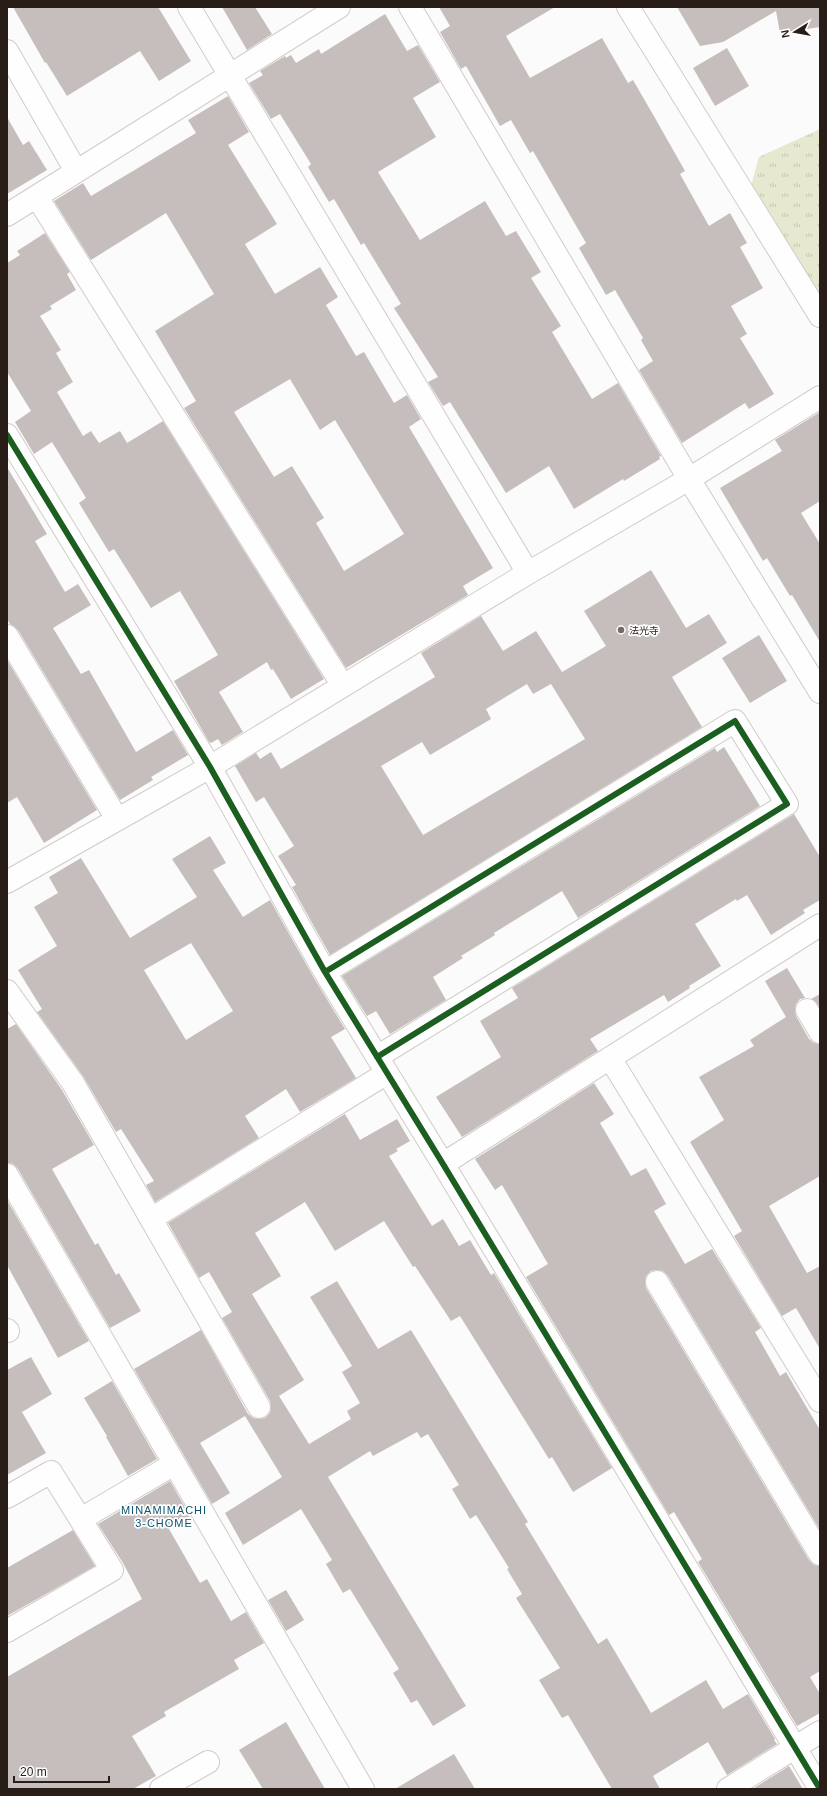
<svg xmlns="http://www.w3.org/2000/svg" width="827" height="1796" viewBox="0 0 827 1796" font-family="Arial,'Noto Sans JP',sans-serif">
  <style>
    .park { fill: url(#park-tufts) }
    .building { fill: #c5bebd; fill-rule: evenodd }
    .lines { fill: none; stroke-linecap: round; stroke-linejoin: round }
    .minor-casing { stroke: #d1cbc8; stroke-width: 24 }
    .minor { stroke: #fefefe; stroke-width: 22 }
    .cycleway-casing { stroke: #fff; stroke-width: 8 }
    .cycleway { stroke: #1b5e20; stroke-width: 6 }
    .poi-dot { fill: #726b67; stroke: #fff; stroke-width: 1.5 }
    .labels { text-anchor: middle; stroke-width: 3.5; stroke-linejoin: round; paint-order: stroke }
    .poi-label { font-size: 10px; fill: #281d17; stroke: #fff; text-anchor: start }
    .neighbourhood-label { font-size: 11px; letter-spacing: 1px; fill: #0d526f; stroke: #fff }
  </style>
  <defs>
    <pattern id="park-tufts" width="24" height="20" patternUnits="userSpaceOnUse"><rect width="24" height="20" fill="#e6e9cf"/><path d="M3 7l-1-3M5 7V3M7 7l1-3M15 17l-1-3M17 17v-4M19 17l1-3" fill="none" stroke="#c5c7b1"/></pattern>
  </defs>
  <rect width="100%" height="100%" fill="#fbfbfb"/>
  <path class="park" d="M820 129V296L751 186 759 157Z"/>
  <path class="building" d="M13 7H158L191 61 159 81 140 51 67 96 46 62 45 63Z
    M222 7H255L272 34 247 50Z
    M439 7H555L506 36 530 78 602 38 628 83 633 80 655 118 685 171 680 174 709 226 730 213 747 243 740 247 763 288 731 306 747 334 740 338 774 394 749 409 745 403 682 443 639 370 653 361 641 340 643 338 615 290 606 295 579 248 586 243 533 151 530 153 511 120 500 126 466 66 461 69 440 32 450 26Z
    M677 7H820V27L780 33 776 11 723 42 700 46Z
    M385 14 407 51 418 45 440 82 413 98 436 137 378 172 420 240 485 201 506 236 516 231 541 272 531 278 561 326 552 332 592 399 618 383 661 456 659 457 660 459 624 481 623 479 574 509 549 466 506 493 450 402 443 406 428 382 438 377 394 308 401 304 364 243 361 245 334 199 329 202 308 167 311 164 280 114 271 119 249 83 263 75 260 71 285 56 286 58 291 55 296 63 319 49 321 54Z
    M727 48 749 86 715 106 693 68Z
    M228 96 249 132 228 145 277 224 245 244 275 294 320 267 338 297 326 305 356 356 364 352 394 403 407 395 421 419 409 427 493 568 463 586 468 595 346 668 184 408 196 401 155 331 214 294 166 213 91 260 54 201 83 183 91 196 133 171 196 133 188 120ZM290 379 320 430 335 420 404 534 344 571 316 523 324 518 292 466 274 477 234 412Z
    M7 117 23 145 29 141 47 170 7 194Z
    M45 233 70 272 67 274 76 290 50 306 52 309 40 316 61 350 56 353 73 382 57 392 83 436 91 431 99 443 120 431 127 443 163 421 324 679 291 699 273 669 271 670 267 662 219 692 243 732 222 745 218 739 211 743 209 742 174 681 218 655 180 591 151 608 114 549 109 552 79 503 86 498 52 442 34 454 15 422 31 411 7 372V263L20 255 17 251Z
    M820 412V501L801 513 820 544V642L792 595 790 596 767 558 763 561 720 488 782 451 775 440Z
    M7 467 47 534 35 541 65 592 78 584 91 605 53 628 81 674 89 670 136 752 173 730 188 755 151 777 153 780 120 800 18 630 10 624 7 619Z
    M651 570 686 628 709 614 727 643 672 677 702 727 330 955 292 887 296 885 278 856 294 846 264 797 256 802 235 766 256 753 260 759 271 752 281 769 435 677 421 653 481 616 503 651 536 631 562 672 606 646 584 611ZM527 684 533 694 551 684 585 739 423 835 381 766 422 742 430 755 491 719 486 709Z
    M759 635 787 681 750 703 722 658Z
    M7 660 97 810 44 843 17 797 7 803Z
    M724 747 760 806 578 918 562 891 494 933 495 935 461 956 463 958 433 977 446 1000 390 1034 376 1011 367 1016 342 976 715 748 717 752Z
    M794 814 820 857V900L803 910 805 913 771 935 747 895 737 901 736 899 695 924 721 966 689 986 690 988 668 1002 664 995 590 1039 598 1051 462 1137 436 1097 501 1057 480 1021 518 998 512 988Z
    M210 836 226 863 213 870 243 917 270 900 314 978 345 1029 331 1037 356 1078 300 1112 286 1089 245 1116 259 1138 155 1202 146 1185 154 1181 121 1129 116 1132 83 1076 37 1012 42 1009 18 970 57 946 34 907 58 893 49 877 81 858 130 938 197 897 172 859ZM191 943 233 1011 186 1040 144 970Z
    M787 968 805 998 800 999 796 1004 795 1010 796 1016 809 1039 814 1043 820 1044V1176L769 1206 807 1273 820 1266V1349L796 1308 782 1316 734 1236 742 1231 690 1142 724 1120 699 1077 754 1046 750 1040 786 1017 765 981Z
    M820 994V1007L811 999Z
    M16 1024 62 1090 94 1145 52 1169 95 1245 98 1243 116 1275 119 1273 141 1311 110 1328 18 1169 13 1164 7 1163V1029Z
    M594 1083 614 1114 600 1123 631 1176 646 1168 666 1204 654 1211 685 1264 712 1249 761 1328 755 1332 780 1376 786 1372 820 1430V1530L668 1276 663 1271 657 1270 651 1271 646 1276 645 1282 646 1288 809 1560 814 1565 820 1566V1671L810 1677 820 1694V1713L797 1726 698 1562 702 1559 674 1512 669 1515 526 1277 548 1264 502 1185 495 1190 475 1159Z
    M345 1114 360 1140 397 1119 410 1141 396 1149 398 1151 389 1156 432 1226 443 1219 459 1246 470 1240 491 1275 494 1273 612 1468 573 1492 552 1457 549 1459 460 1316 451 1321 415 1266 413 1267 384 1221 335 1251 305 1202 255 1233 281 1276 252 1294 304 1380 279 1396 309 1444 351 1419 347 1411 360 1403 342 1372 352 1366 310 1297 337 1281 378 1349 411 1330 528 1522 525 1524 598 1644 607 1638 651 1713 706 1680 723 1709 748 1694 775 1739 774 1740 777 1744 727 1775 708 1742 653 1776 660 1789H612L568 1715 562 1718 539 1680 560 1668 516 1598 522 1594 507 1569 509 1568 476 1515 470 1519 452 1489 459 1485 428 1434 421 1438 417 1432 373 1456 370 1451 328 1477 466 1706 433 1726 417 1700 411 1703 393 1673 399 1669 350 1589 343 1593 326 1564 332 1560 301 1509 243 1545 225 1513 282 1477 245 1416 200 1443 230 1493 212 1504 134 1369 201 1330 248 1414 253 1418 259 1419 265 1418 270 1413 271 1407 270 1401 222 1318 232 1312 209 1272 199 1278 168 1223Z
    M7 1200 89 1341 58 1358 7 1265Z
    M31 1357 52 1394 22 1412 46 1453 7 1475V1370Z
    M112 1381 157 1459 128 1476 106 1437 107 1436 84 1398Z
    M170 1481 190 1516 169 1529 200 1583 207 1579 231 1621 246 1612 264 1643 234 1660 239 1669 164 1712 166 1716 132 1736 156 1776 133 1789H7V1677L142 1599 123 1563 98 1524Z
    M73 1530 95 1566 7 1616V1568Z
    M286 1590 304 1620 286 1631 268 1600Z
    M286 1722 325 1789H263L239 1750Z
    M454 1754 475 1789H395Z
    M789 1766 803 1789H755L754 1788Z"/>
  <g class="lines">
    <defs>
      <path id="minor" d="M189 7 528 573
        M410 7 689 479 820 692
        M628 7 820 316
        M7 51 76 171
        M37 197 343 686
        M7 215 339 7
        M7 435 210 767 325 972 443 1164 820 1789
        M7 636 117 819
        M7 882 210 767 528 573 689 479 820 397
        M325 972 735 721 787 804 377 1057
        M7 991 73 1083 259 1407
        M807 1010 820 1032
        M610 1058 820 1401
        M443 1164 820 925
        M7 1175 363 1789
        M151 1219 387 1073
        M657 1282 820 1554
        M7 1330 8 1331
        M7 1497 51 1472 112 1570 7 1631
        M81 1519 174 1464
        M161 1789 208 1762
        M728 1789 820 1732"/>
    </defs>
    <use href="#minor" class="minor-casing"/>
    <use href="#minor" class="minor"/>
    <defs>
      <path id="cycleway" d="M7 435 210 767 325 972 443 1164 820 1789
        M325 972 735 721 787 804 377 1057"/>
    </defs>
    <use href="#cycleway" class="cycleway-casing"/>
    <use href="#cycleway" class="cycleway"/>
  </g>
  <circle class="poi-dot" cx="621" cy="630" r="4"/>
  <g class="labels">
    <g class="poi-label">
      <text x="629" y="634">法光寺</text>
    </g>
    <g class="neighbourhood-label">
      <text x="164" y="1514">MINAMIMACHI<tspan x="164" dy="13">3-CHOME</tspan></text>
    </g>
  </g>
  <rect width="827" height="1796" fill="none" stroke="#281d17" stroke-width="16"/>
  <g transform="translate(795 32) rotate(259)" stroke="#ffffff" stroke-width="3" paint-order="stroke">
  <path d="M0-3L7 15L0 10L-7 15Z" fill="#281d17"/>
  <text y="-6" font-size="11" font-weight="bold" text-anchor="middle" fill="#281d17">N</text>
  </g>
  <path d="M14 1776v6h95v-6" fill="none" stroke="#281d17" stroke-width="2"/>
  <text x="20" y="1776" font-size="12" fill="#281d17" stroke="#ffffff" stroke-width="3" paint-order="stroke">20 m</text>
</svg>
